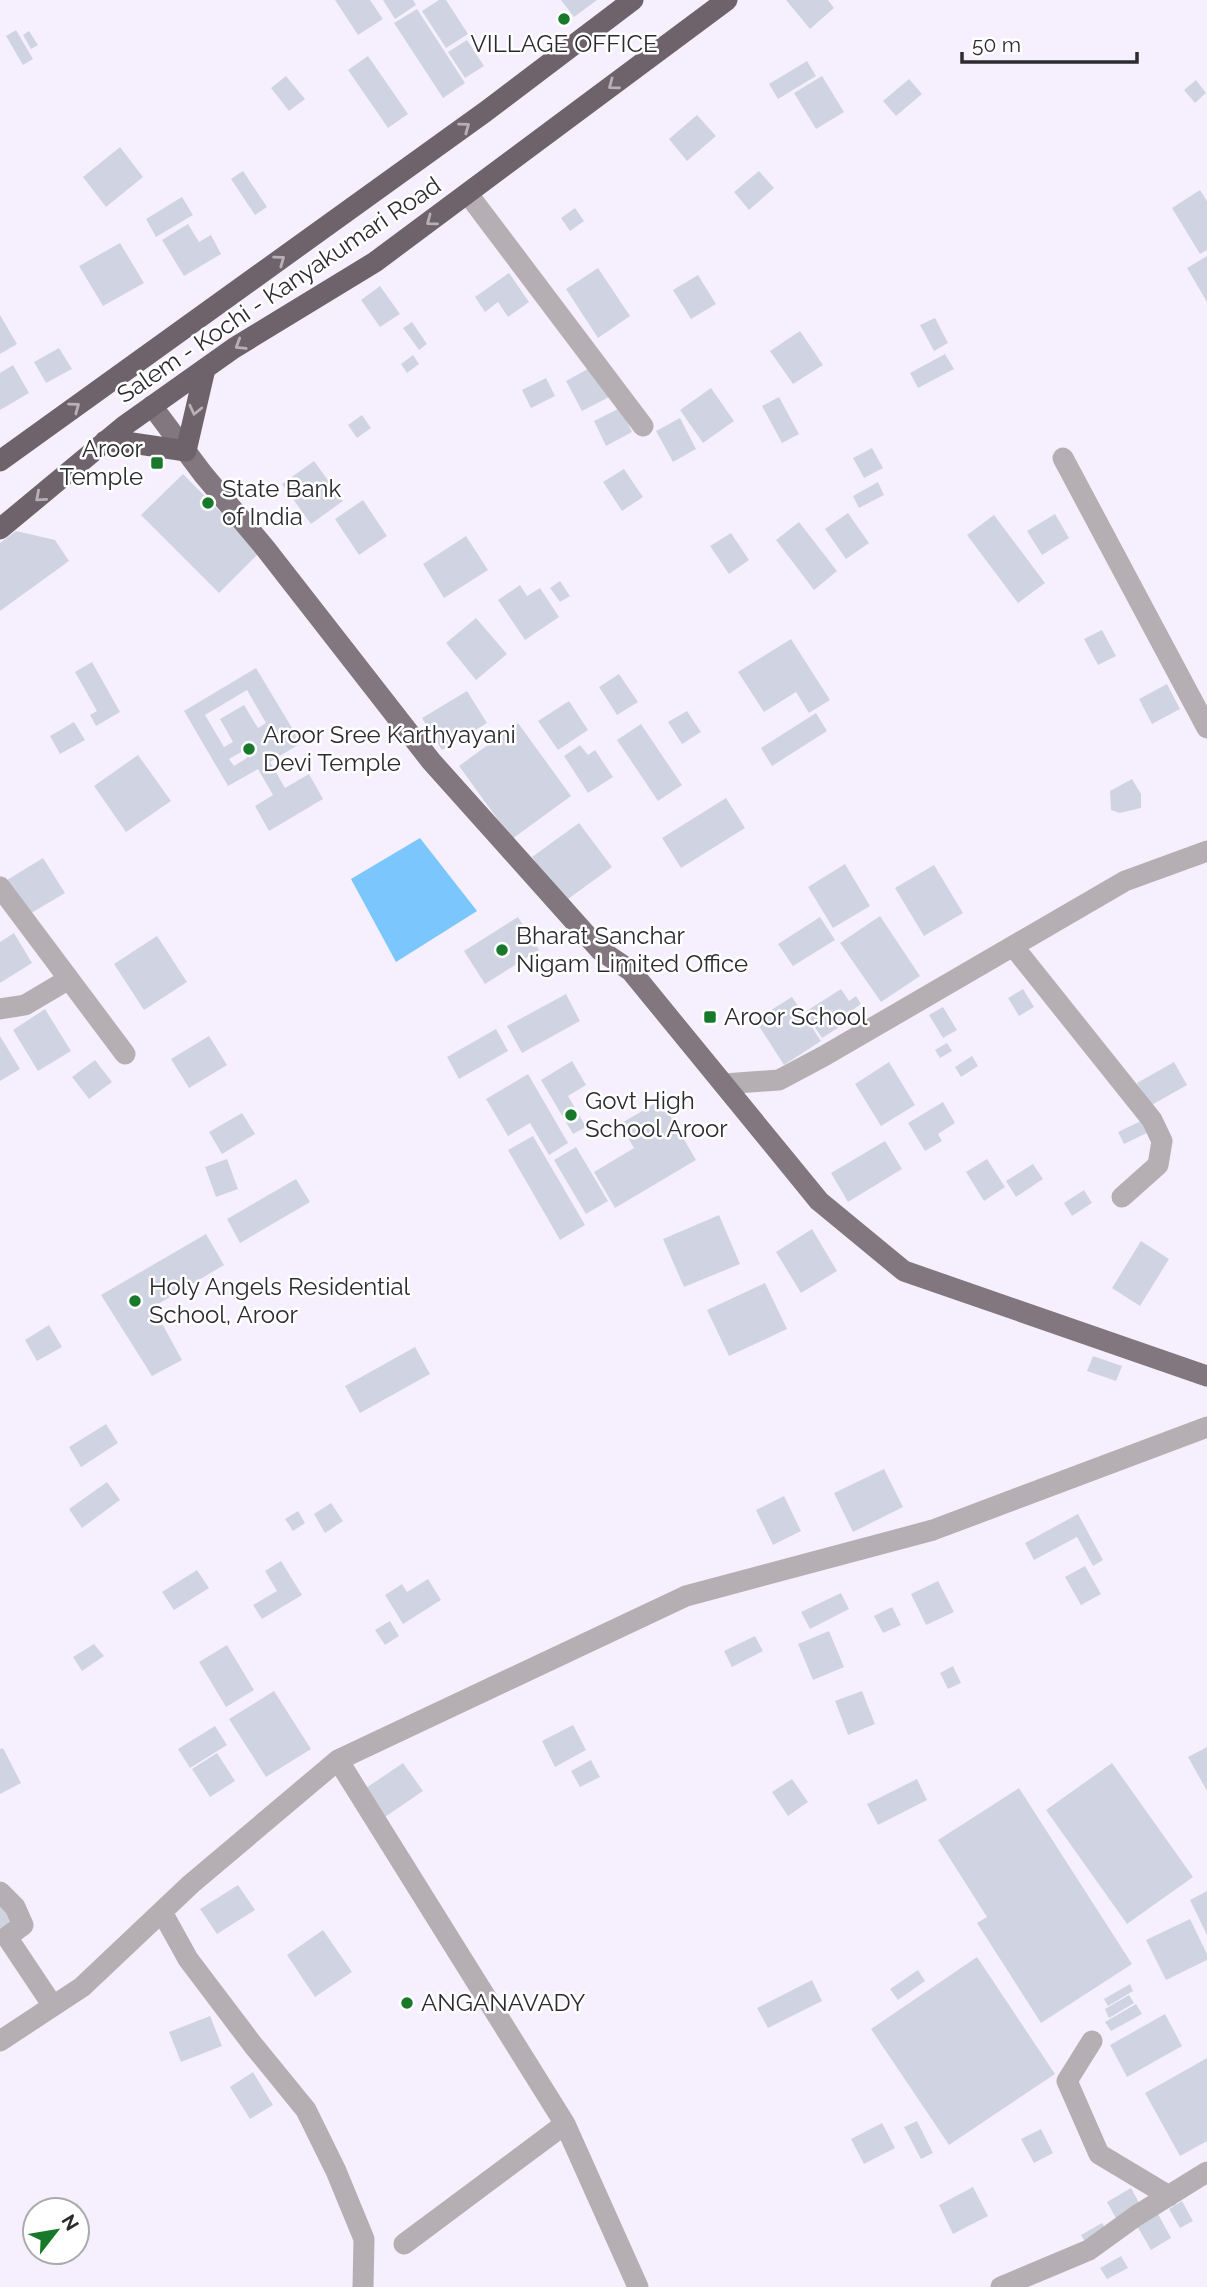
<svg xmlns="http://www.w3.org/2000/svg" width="1207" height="2287" viewBox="0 0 1207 2287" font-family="Raleway,sans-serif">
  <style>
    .water { fill: #7ac6fd }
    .building { fill: #d0d4e2; fill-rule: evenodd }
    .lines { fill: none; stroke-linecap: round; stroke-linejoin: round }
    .minor { stroke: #b5afb3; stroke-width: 21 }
    .major { stroke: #82777e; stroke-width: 21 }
    .highway { stroke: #6f636b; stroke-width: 21 }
    .oneway { stroke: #b7b1b5 }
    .poi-dot { fill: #18792a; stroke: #fff; stroke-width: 2.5 }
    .labels { text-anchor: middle; stroke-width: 5; stroke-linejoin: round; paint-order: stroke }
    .poi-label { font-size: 24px; fill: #2d2b30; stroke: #fff; text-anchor: start }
    .street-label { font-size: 24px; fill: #2d2b30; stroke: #fff }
  </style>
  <rect width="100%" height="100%" fill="#f6f0fe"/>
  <path class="water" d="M420 838 477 911 396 962 351 879Z"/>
  <path class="building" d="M335 0H370L383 19 358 35Z
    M383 0H413L416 5 395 19Z
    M439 0H446L468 34 446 48 422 11Z
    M561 0H597L574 17Z
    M786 0H828L834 8 810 29Z
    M417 9 465 83 443 98 394 23Z
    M16 30 33 59 23 65 6 36Z
    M29 31 38 45 31 49 23 35Z
    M467 40 484 66 465 78 448 52Z
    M368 56 408 114 388 128 348 70Z
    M807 61 816 76 778 99 769 84Z
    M286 76 305 99 289 111 271 88Z
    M822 76 844 112 816 129 794 93Z
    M909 79 922 94 896 116 883 101Z
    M1196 80 1206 93 1195 103 1184 90Z
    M697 115 716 136 687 161 669 139Z
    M120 147 143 177 106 207 83 177Z
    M243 171 267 207 255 215 231 179Z
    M759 171 774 188 749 210 734 192Z
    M1200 190 1207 201V250L1200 254 1172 208Z
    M182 197 193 215 156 237 146 219Z
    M575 208 584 221 570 231 561 218Z
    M188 224 199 242 211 235 221 254 184 276 162 240Z
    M120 243 144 283 103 306 79 266Z
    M1207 256V302L1187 268Z
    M598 268 630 316 598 338 566 289Z
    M509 273 529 302 508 317 498 302 485 312 475 297Z
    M698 275 716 304 691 319 673 290Z
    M380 286 400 314 380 327 361 300Z
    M0 315 17 344 0 354Z
    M935 318 948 343 934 351 920 325Z
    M412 322 427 344 419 350 403 328Z
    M800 331 823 365 793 384 770 351Z
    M59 348 72 369 46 383 34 362Z
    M945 354 954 369 918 388 910 373Z
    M413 355 419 364 407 373 401 364Z
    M13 365 29 393 0 410V373Z
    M595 365 611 396 582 411 566 381Z
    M546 378 555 396 531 408 522 390Z
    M711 388 734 421 703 443 680 410Z
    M779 397 799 434 782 443 762 406Z
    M620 408 632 432 606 446 594 421Z
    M362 415 371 428 357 438 348 425Z
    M680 418 696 449 673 462 656 431Z
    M872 448 883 468 864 478 853 458Z
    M314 461 343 501 311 524 282 484Z
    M624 469 643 497 622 511 603 482Z
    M183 474 260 552 219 593 141 515Z
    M878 482 884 495 859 508 853 496Z
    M363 500 387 536 359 555 335 519Z
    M848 513 869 543 846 559 825 529Z
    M1055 514 1069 538 1042 555 1027 531Z
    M994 515 1045 583 1018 603 967 535Z
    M799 522 837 571 814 590 776 540Z
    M16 531 55 540 69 561 0 611V543Z
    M731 533 749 560 729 574 710 546Z
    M466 536 488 570 444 598 423 564Z
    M560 581 570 596 560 602 550 588Z
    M520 585 527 596 540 588 559 617 525 640 498 600Z
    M476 618 507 654 476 680 446 643Z
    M1102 630 1116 656 1098 665 1084 639Z
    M791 639 830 700 809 713 796 692 764 712 738 672Z
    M92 662 120 712 96 726 90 715 97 711 75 672Z
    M256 668 301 743 270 762 285 788 309 774 323 799 269 831 255 806 273 795 258 769 228 786 184 711ZM247 690 266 723 258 728 244 705 220 719 233 742 224 747 205 715ZM243 751 247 758 234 766 229 759Z
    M619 674 638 702 617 715 599 687Z
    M1167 684 1180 709 1152 724 1139 699Z
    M467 691 487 723 442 750 422 718Z
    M569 701 588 730 558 750 538 721Z
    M687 711 701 732 682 744 668 722Z
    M816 713 827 731 772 766 761 748Z
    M74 722 85 740 60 754 50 736Z
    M518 723 571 796 512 839 459 766Z
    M641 724 682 785 658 801 617 740Z
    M580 745 588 755 595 750 613 777 588 793 564 756Z
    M138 755 171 801 126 832 94 786Z
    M1132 779 1141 794V808L1120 813 1111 810 1110 791Z
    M726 798 745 828 681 868 662 838Z
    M579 823 612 867 564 902 532 857Z
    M43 858 65 893 28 915 7 880Z
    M845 864 870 906 833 928 808 887Z
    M934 865 963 913 924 936 895 888Z
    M880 916 920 976 881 1002 840 943Z
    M518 917 539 950 485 984 464 951Z
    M820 917 835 940 793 966 778 944Z
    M14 933 32 963 0 983V942Z
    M157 936 187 982 144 1010 114 964Z
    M841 989 849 1001 856 996 861 1004 854 1009 858 1015 822 1038 805 1012Z
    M1023 989 1034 1007 1019 1016 1008 998Z
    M566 994 580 1021 522 1053 507 1026Z
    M792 997 821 1041 784 1065 755 1020Z
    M943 1007 957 1030 943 1038 929 1015Z
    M45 1009 71 1051 38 1071 13 1030Z
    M496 1029 508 1051 459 1079 447 1057Z
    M0 1036 20 1069 0 1081Z
    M209 1036 227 1065 189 1088 171 1059Z
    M947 1043 952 1051 940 1058 935 1050Z
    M972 1056 978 1066 961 1077 955 1067Z
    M95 1060 112 1082 89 1099 72 1077Z
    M572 1061 586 1085 568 1096 586 1127 573 1134 541 1080Z
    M889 1062 915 1105 881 1126 855 1084Z
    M1174 1062 1187 1085 1150 1106 1137 1083Z
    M528 1074 568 1143 549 1155 530 1123 508 1136 486 1099Z
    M661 1100 696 1160 615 1208 594 1172 634 1148 620 1124Z
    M943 1102 955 1123 938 1134 942 1141 925 1151 908 1123Z
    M242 1113 255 1134 222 1154 209 1132Z
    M1143 1120 1149 1132 1124 1144 1118 1132Z
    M533 1136 585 1225 560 1240 508 1150Z
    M885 1141 902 1169 848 1202 831 1173Z
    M576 1147 608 1201 586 1214 554 1160Z
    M227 1159 238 1189 216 1197 205 1167Z
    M987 1159 1005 1187 984 1201 966 1172Z
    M1033 1164 1043 1179 1016 1197 1006 1181Z
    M296 1179 310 1202 240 1243 227 1219Z
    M1084 1190 1092 1203 1072 1216 1064 1203Z
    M719 1215 740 1264 684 1287 663 1239Z
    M812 1229 837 1271 801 1293 776 1252Z
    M206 1234 224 1265 153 1307 182 1360 152 1376 101 1295Z
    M1141 1241 1169 1259 1140 1306 1112 1288Z
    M765 1283 787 1329 729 1356 707 1310Z
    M49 1325 62 1347 37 1361 25 1340Z
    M415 1347 430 1374 360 1413 345 1386Z
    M1093 1356 1122 1366 1116 1381 1087 1371Z
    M106 1424 118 1443 81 1467 69 1447Z
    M884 1469 903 1507 853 1532 834 1493Z
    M107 1482 120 1500 82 1528 69 1509Z
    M784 1496 801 1531 773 1545 756 1510Z
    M331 1503 343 1521 325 1533 314 1514Z
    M298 1511 305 1523 293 1531 285 1519Z
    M1078 1514 1103 1560 1093 1566 1077 1537 1034 1560 1025 1543Z
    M281 1561 302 1595 262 1619 253 1605 277 1591 265 1571Z
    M1085 1566 1101 1594 1081 1605 1065 1577Z
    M197 1570 209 1588 174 1610 162 1592Z
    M428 1579 441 1600 403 1624 385 1595 402 1584 407 1592Z
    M938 1581 954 1612 926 1625 911 1594Z
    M841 1593 849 1609 810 1629 801 1612Z
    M892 1607 901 1625 883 1633 874 1616Z
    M390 1621 399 1636 385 1645 375 1630Z
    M829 1631 844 1667 813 1680 798 1644Z
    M755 1636 763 1651 732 1667 724 1651Z
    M94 1644 104 1656 82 1671 73 1657Z
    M227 1645 254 1690 226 1707 199 1662Z
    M953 1666 961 1683 948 1689 940 1673Z
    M274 1691 311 1749 266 1777 229 1719Z
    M862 1691 875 1724 848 1735 835 1701Z
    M573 1725 586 1750 555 1767 542 1741Z
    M215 1726 227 1745 190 1768 178 1749Z
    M1207 1747V1791L1188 1757Z
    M3 1748 21 1783 0 1794V1749Z
    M217 1753 235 1781 210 1797 192 1769Z
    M591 1760 600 1777 580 1787 571 1771Z
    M403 1763 423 1791 385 1817 366 1788Z
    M1112 1763 1193 1877 1127 1924 1046 1810Z
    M792 1779 808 1802 788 1816 772 1792Z
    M917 1779 927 1800 878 1825 867 1804Z
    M1019 1788 1132 1964 1041 2023 977 1923 987 1917 938 1840Z
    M238 1885 255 1910 217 1934 200 1909Z
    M1207 1891V1935L1190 1900Z
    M0 1902 16 1921 0 1935Z
    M1190 1919 1207 1954V1960L1166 1980 1146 1940Z
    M323 1930 352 1972 315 1997 287 1955Z
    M977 1957 1055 2074 949 2145 871 2029Z
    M918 1970 925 1981 898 2000 890 1989Z
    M812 1980 822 2001 768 2028 757 2008Z
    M1130 1984 1133 1991 1108 2006 1104 1999Z
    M1129 1995 1134 2003 1109 2018 1105 2009Z
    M1136 2004 1142 2014 1111 2031 1105 2022Z
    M1165 2014 1182 2046 1127 2077 1110 2045Z
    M210 2016 222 2046 181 2062 169 2032Z
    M1207 2058V2141L1180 2156 1145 2093Z
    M253 2072 273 2105 250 2119 230 2087Z
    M917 2121 933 2153 921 2159 904 2127Z
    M882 2123 895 2148 864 2164 851 2139Z
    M1041 2129 1053 2153 1034 2163 1021 2139Z
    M973 2187 988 2216 953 2234 939 2205Z
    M1131 2188 1142 2208 1118 2222 1107 2202Z
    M1182 2201 1193 2221 1180 2228 1169 2209Z
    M1158 2214 1171 2238 1151 2250 1137 2226Z
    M1102 2223 1109 2234 1087 2246 1081 2235Z
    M1121 2256 1128 2268 1107 2279 1100 2268Z"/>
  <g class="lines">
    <path class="minor" d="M468 194 643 426
      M1063 458 1207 728
      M0 887 125 1054
      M1013 946 1152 1120 1162 1141 1158 1165 1122 1197
      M0 1009 25 1005 69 979
      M724 1084 779 1080 824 1056 1125 881 1207 851
      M0 1892 15 1907 23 1925 7 1937 53 2006
      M162 1912 188 1959 253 2045 306 2110 336 2171 364 2239 363 2287
      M0 2041 82 1987 191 1884 338 1760
      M1092 2041 1067 2081 1099 2154 1169 2196
      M565 2124 638 2287
      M404 2244 565 2124 338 1760 686 1596 933 1530 1207 1427
      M1001 2287 1089 2250 1136 2216 1207 2172"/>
    <path class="major" d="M152 406 203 474 265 548 431 761 600 950 631 971 819 1201 904 1271 1207 1376"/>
    <path class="highway" d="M105 441 132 443 186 451 205 369
      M0 461 485 112 633 0
      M0 529 124 426 234 348 375 262 727 0"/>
  </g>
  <defs><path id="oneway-chevron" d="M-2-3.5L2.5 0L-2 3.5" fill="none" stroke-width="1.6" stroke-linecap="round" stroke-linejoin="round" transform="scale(1.75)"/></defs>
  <g class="oneway">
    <use href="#oneway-chevron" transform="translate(613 85) rotate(143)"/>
    <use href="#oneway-chevron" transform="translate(465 127) rotate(-36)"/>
    <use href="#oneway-chevron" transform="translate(431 221) rotate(143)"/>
    <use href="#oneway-chevron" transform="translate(280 260) rotate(-36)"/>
    <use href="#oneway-chevron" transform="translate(240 345) rotate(148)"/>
    <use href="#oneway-chevron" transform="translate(75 407) rotate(-36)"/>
    <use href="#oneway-chevron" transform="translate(195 410) rotate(103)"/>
    <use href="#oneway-chevron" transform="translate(40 497) rotate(139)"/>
  </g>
  <g class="poi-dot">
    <circle cx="564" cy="19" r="7"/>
    <rect x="150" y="456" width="14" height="14" rx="3.5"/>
    <circle cx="208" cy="503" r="7"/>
    <circle cx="249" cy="749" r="7"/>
    <circle cx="502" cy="950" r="7"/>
    <rect x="703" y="1010" width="14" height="14" rx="3.5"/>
    <circle cx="571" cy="1115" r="7"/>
    <circle cx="135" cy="1301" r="7"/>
    <circle cx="407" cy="2003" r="7"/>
  </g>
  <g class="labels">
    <g class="poi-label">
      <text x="564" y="52" text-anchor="middle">VILLAGE OFFICE</text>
      <text x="143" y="457" text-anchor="end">Aroor<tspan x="143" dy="28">Temple</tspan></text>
      <text x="222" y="497">State Bank<tspan x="222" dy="28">of India</tspan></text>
      <text x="263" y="743">Aroor Sree Karthyayani<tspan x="263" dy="28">Devi Temple</tspan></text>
      <text x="516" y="944">Bharat Sanchar<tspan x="516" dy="28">Nigam Limited Office</tspan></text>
      <text x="724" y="1025">Aroor School</text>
      <text x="585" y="1109">Govt High<tspan x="585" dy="28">School Aroor</tspan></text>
      <text x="149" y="1295">Holy Angels Residential<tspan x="149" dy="28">School, Aroor</tspan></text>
      <text x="421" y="2011">ANGANAVADY</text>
    </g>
    <g class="street-label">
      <text transform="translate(279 290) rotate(-34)" y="8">Salem - Kochi - Kanyakumari Road</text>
    </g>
  </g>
  <g transform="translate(56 2231) rotate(59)"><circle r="33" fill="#ffffff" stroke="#abaaac" stroke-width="2"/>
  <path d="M0-5L12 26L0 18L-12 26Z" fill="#18792a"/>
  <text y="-10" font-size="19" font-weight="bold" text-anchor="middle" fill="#2d2b30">N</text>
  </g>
  <path d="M962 52v10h175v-10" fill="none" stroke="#2d2b30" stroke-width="3.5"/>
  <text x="972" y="52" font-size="21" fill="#2d2b30" stroke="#ffffff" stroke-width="5" paint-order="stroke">50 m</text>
</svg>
